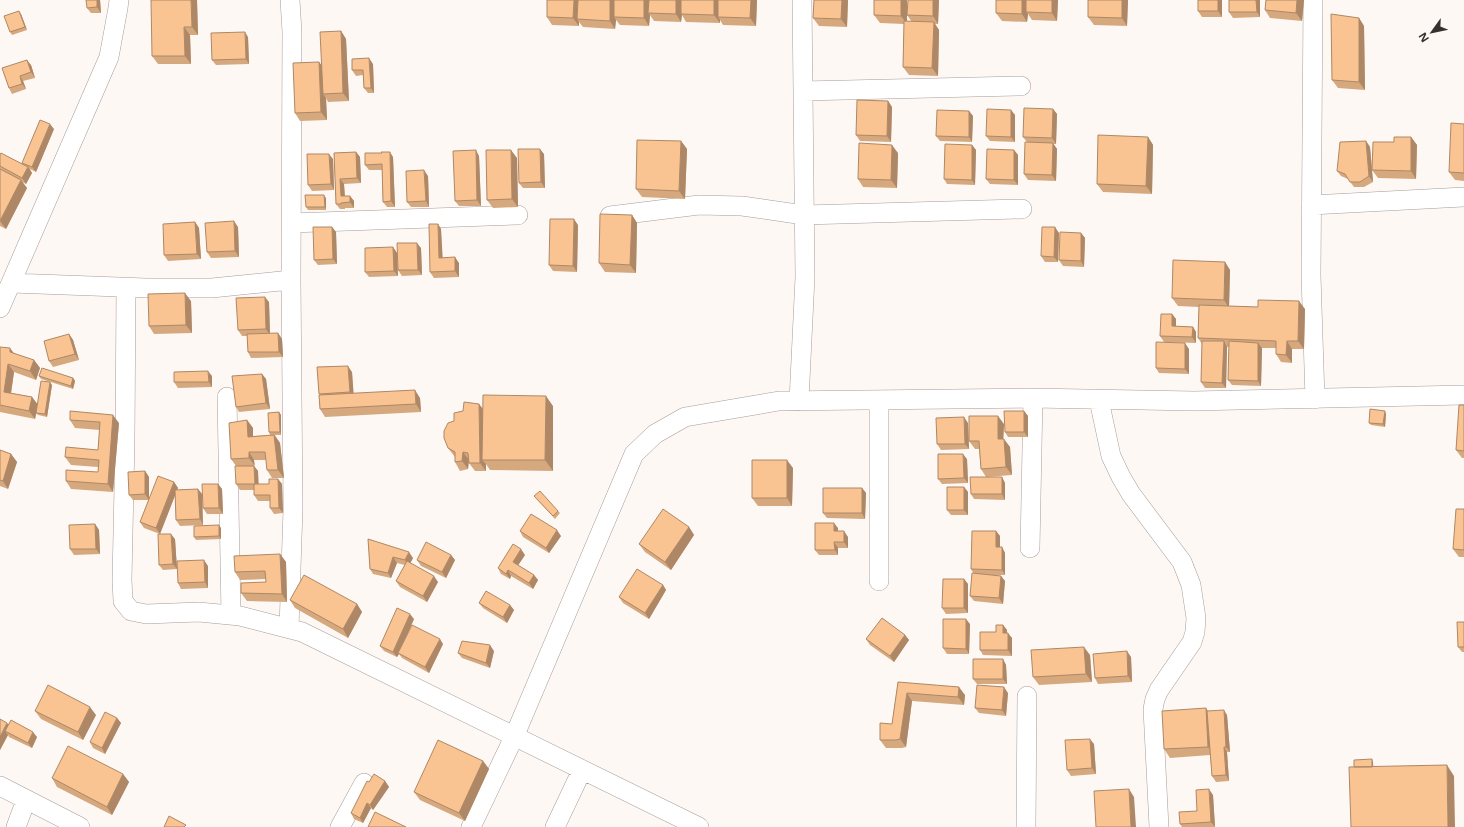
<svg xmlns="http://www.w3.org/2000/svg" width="1464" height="827" viewBox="0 0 1464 827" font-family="'Open Sans',sans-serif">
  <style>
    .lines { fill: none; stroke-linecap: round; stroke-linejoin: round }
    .minor-casing { stroke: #a69c99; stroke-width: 20 }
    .minor { stroke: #fff; stroke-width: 19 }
    .wall { fill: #d6a87e }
    .shaded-wall { fill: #ae8866 }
    .building { fill: #f9c392; stroke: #ae8866 }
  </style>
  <rect width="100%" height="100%" fill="#fef8f5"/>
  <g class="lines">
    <defs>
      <path id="minor" d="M1313 0 1311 275 1315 399
        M803 91 1021 86
        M1311 205 1464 197
        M610 216 699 205 742 206 804 215 1022 209
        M291 223 518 215
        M11 283 146 288H212L291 280
        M126 288 125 439 122 580 123 601 131 611 146 614 199 612 240 616 302 632 699 827
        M0 308 109 57 118 8 119 0
        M227 397 231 615
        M1099 400 1111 456 1121 477 1131 494 1182 562 1191 585 1196 618 1195 632 1192 642 1159 690 1155 699 1153 709 1159 827
        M799 401 805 277 802 0
        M1030 548 1033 398
        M879 581V400
        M289 628 293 509 291 280 292 32 290 0
        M0 786 80 827
        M16 827 26 800
        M340 827 364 783
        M471 827 514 737 634 454 655 434 685 417 779 401 1033 398 1194 401 1464 395
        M555 827 582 770
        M1026 827 1027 696"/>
    </defs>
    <use href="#minor" class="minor-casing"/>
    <use href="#minor" class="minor"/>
  </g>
  <path class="wall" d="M100 0 101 13H91L87 8Z
    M197 0 198 35H190L191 64H158L152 56Z
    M757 0 756 26 723 25 720 20V23L686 22 682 15 681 22 654 21 650 15 649 26 620 25 616 20 615 29 583 27 579 22V26L552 25 547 17Z
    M814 0H848L847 27 819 26 813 18Z
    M907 0V21L912 22 907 15 939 0 938 24H934L939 30 938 76 909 75 903 67 904 24 880 23 874 15Z
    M996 0H1058L1057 21 1032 20 1028 14 1027 22 1002 21 996 13Z
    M1128 0 1127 26 1094 25 1088 17Z
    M1222 0V17H1202L1198 11Z
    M1229 0H1260V17L1233 18 1229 12Z
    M1304 0 1302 21 1270 18 1265 10Z
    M21 14 27 30 12 35 10 32Z
    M1359 18 1364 26 1365 90 1338 88 1332 80Z
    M341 31 346 39 349 101 328 102 326 98 327 120 300 121 295 113 319 62 322 66Z
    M248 37 249 64 216 65 212 60Z
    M373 64 374 93H368L364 88 363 75 356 76 352 70Z
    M31 65 35 78 23 81 26 89 12 94 9 88 2 68Z
    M888 101 892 107 891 142 860 141 856 135Z
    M1053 109 1057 114 1056 144H1053L1057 149 1056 181 1028 180 1024 174 1027 142 1023 137Z
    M1011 110 1015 115V142L990 141 986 136Z
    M969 111 973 116 972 142 940 141 936 136Z
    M1464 124V181L1455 180 1449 172Z
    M54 129 36 172 30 169 32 173 26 184 22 182 27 188 6 229 0 226V154L24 165 22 163Z
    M1148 137 1153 145 1152 194 1103 192 1097 184Z
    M1411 137 1417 145 1416 179 1378 178 1372 170 1394 142Z
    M681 141 687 149 685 199 642 197 636 189Z
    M1366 141 1370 147 1373 182 1364 187H1354L1348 179 1341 176 1337 171Z
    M972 145 976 150 975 185 947 184 944 179Z
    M1014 150 1018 155V185L990 184 986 179Z
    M356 152 360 157 361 183 344 184 345 196H350L354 201V208H345V209H340L336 204 334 153Z
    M898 153 897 188 863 187 858 179Z
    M544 154 545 188H523L519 183Z
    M479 156 481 206H459L455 201Z
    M393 157 395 207H387L383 202 382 170H369L365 165Z
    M517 158 518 207 493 208 487 200Z
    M333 159 334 190 312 191 308 185Z
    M428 176 429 207H411L407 202Z
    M326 198V210H308L306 207Z
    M632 215 637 223 636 273 605 272 599 263Z
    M195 222 199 228 201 259 168 261 164 255Z
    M438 224 441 229 442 258 459 263V277L434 278 430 272Z
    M578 225 577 272 553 271 549 265Z
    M238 227 239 257 211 258 207 252Z
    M332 227 336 232 337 264 318 265 314 260Z
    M1059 233 1058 262H1045L1041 256Z
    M1081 233 1085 238 1084 267 1063 266 1059 260Z
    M393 247 397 253 398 276 369 277 365 272Z
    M421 248 422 275 402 276 398 270Z
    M1225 262 1230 270 1229 306 1305 309 1304 349H1292V363L1281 362 1276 354V348H1262L1261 386 1232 385 1228 380 1229 347H1227L1226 388H1205L1201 382 1202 344 1198 338 1199 307 1178 306 1172 298Z
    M191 301 192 333 154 334 149 326Z
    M269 302 270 334 278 333 282 339 283 357 251 358 248 352 247 336H242L238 330Z
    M1172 314 1176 319V326L1193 327 1196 332V343L1164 342 1160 336Z
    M69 334 73 340 79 360 53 367 49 361Z
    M0 347 14 354 34 360 40 368 36 380 14 372 11 393 32 397 38 405 52 385 47 417 38 415 36 413 37 407 35 419 0 412Z
    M1189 349V374L1159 373 1156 368Z
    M352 372 353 393 420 398 421 412 325 417 320 409 319 394Z
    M262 374 266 379 270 409 239 412 236 407Z
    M39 376 73 378 75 381 73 389 41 379Z
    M212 376V387L178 388 174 382Z
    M479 404 483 409 553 406V471L490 470 486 464V471H475L469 463V460L468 469 460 471 455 462V457L448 448 454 421 463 411Z
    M1464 405V458H1462L1456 450Z
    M1024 411 1028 416V437H1008L1005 432Z
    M279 412 281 415V435H275L280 443 284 478H272L267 470 266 460H254V466L258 471V484H269L278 479 282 484 283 513 274 514 270 508V501H258L254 495V490H240L236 484V466L231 459 247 420 253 428V436L270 435 269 432Z
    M1386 414 1385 427 1371 425 1369 423Z
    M70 420 119 423 113 492 71 489 66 481 98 472V467L71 465 65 457 98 450 100 430 75 428Z
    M968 423 969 449 941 450 937 444Z
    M1004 424 1003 439 1010 447 1012 475 986 477 981 469 979 449H975L969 441Z
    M0 450 11 454 17 462 8 489 0 486Z
    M967 459 968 483 942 484 938 479Z
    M793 468 792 506H758L752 498Z
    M145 471 149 477V499L174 482 178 488 177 490 198 489 202 494 203 525 180 526 176 520 175 495 160 534 144 528 140 522 149 500H133L129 495Z
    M1002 477 1005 483V500L974 499 971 494Z
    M218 484 222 489 223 514H207L203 508Z
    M964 487 968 492V515H951L947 510Z
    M862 488 866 493 865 519 827 518 823 513Z
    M534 496 558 511 560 513 555 519Z
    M1464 509V557H1459L1453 549Z
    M95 524 99 530 100 554 74 555 70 549Z
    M689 527 694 535 671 570 645 552 639 544Z
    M221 528V539L196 540 194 537Z
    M838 528V531L848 537V548H838V555H819L815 550Z
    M520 531 561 536 549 553 523 537Z
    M996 531 1000 536V547H1002L1005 553V575H991L1001 576 1005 581 1003 604 974 601 970 596 974 574 971 569Z
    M175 539 177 569 163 570 159 565Z
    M368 539 413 558 410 563 438 582 427 602 400 587 396 581 405 565 397 563 391 578 373 574 370 569Z
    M280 554 286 562 287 602 247 601 241 593 266 582V579L240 580 235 572Z
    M451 555 455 560 446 578 421 566 417 560Z
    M525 555 518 565 534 575 538 580 533 589 511 576 510 579 501 574 498 568Z
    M208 566V588L181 589 178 583Z
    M964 579 968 584V613L946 614 942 608Z
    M663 585 666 590 649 619 623 603 619 597Z
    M290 600 357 604 362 612 348 638 295 608Z
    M479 603 510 605 514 610 507 623 483 608Z
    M414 619 407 636 443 644 429 673 402 658 399 654 397 657 384 651 380 646Z
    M1464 622V652H1462L1458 647Z
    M970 624 969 654H947L943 648Z
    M1003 625 1007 630V633L1012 638V656L983 655 980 650Z
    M905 635 909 640 894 662 870 645 866 639Z
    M494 651 490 668 462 658 458 653Z
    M1090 655 1092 682 1039 685 1033 677Z
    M1131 657 1132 682 1098 684 1095 678Z
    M1003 659 1006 665 1007 684H977L973 679Z
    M898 682 965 695 964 705 912 701 906 747 902 748H886L880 740 892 724Z
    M1008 693 1006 716 979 713 975 708Z
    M1206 708 1207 711 1227 715 1230 752H1227L1229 781 1216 782 1212 776 1210 755 1170 758 1164 749Z
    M35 711 96 715 83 740 41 719Z
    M117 718 121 723 105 754 93 748 90 742Z
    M0 719 8 725 37 737 32 748 9 737 8 735 0 750Z
    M1094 744 1096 774 1071 776 1067 770Z
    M483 761 489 769 465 821 420 800 414 792Z
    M123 774 129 782 112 815 57 787 52 778Z
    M385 781 389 787 373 810 371 808 363 823 354 819 351 813 369 782Z
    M1213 795 1215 827H1182L1180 824 1197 811Z"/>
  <path class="shaded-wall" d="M97 0H100L101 13 97 7Z
    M191 0H197L198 35 192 27Z
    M574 0H580L577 19 579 22V26L573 18Z
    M610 0H616L614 17 616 20 615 29 610 21Z
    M644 0H650L648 13 650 15 649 26 644 18Z
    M676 0H682L681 14 682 15 681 22 676 14Z
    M714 0H720L718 17 720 20V23L714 15Z
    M751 0H757L756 26 750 18Z
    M842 0H848L847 27 841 19Z
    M901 0H907V24L901 16Z
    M933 0H939L938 24 933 16Z
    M1022 0H1028L1026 12 1028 14 1027 22 1022 14Z
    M1052 0H1058L1057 21 1052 13Z
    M1122 0H1128L1127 26 1122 18Z
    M1218 0H1222V17L1218 11Z
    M1256 0H1260V17L1257 12Z
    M1297 0H1304L1302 21 1296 13Z
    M19 11 21 14 27 30 25 27Z
    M1359 18 1364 26 1365 90 1359 82Z
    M934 22 939 30 938 76 932 68Z
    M184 27 190 35 191 64 185 56Z
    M341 31 346 39 349 101 343 93Z
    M245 32 248 37 249 64 246 59Z
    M369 58 373 64 374 93 371 88Z
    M27 60 31 65 35 78 31 72Z
    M319 62 325 70 323 94 326 98 327 120 321 112Z
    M20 76 23 81 26 89 22 84Z
    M888 101 892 107 891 142 887 136Z
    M1053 109 1057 114 1056 144 1052 138Z
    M1011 110 1015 115V142L1011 137Z
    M969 111 973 116 972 142 969 137Z
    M50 124 54 129 36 172 32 167Z
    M1148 137 1153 145 1152 194 1146 186Z
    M1411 137 1417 145 1416 179 1411 171Z
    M681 141 687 149 685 199 679 191Z
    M1366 141 1370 147 1373 182 1369 176Z
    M1053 143 1057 149 1056 181 1052 175Z
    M892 145 898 153 897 188 891 180Z
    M972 145 976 150 975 185 972 180Z
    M540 149 544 154 545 188 541 182Z
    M476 150 479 156 481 206 477 200Z
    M511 150 517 158 518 207 512 199Z
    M1014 150 1018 155V185L1014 180Z
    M356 152 360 157 361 183 357 178Z
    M390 152 393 157 395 207 391 201Z
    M329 154 333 159 334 190 331 184Z
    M28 167 32 173 26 184 22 178Z
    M424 170 428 176 429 207 426 201Z
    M340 179 344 184 345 201 341 196Z
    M21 180 27 188 6 229 0 221Z
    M324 195 326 198V210L325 207Z
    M350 196 354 201V208L350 202Z
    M632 215 637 223 636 273 630 265Z
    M574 219 578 225 577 272 573 266Z
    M234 221 238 227 239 257 235 251Z
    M195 222 199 228 201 259 197 254Z
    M438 224 441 229 443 263 439 258Z
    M332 227 336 232 337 264 333 259Z
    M1055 227 1059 233 1058 262 1054 257Z
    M1081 233 1085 238 1084 267 1081 261Z
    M417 243 421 248 422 275 418 270Z
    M393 247 397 253 398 276 394 271Z
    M455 257 459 263V277L455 271Z
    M1225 262 1230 270 1229 308 1224 300Z
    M185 293 191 301 192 333 186 325Z
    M265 297 269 302 270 335 266 329Z
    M1299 301 1305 309 1304 349 1298 341Z
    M1172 314 1176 319V331L1172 326Z
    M1193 327 1196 332V343L1192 337Z
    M278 333 282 339 283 357 279 352Z
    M69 334 73 340 79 360 75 354Z
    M1224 341 1227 347 1226 388 1222 383Z
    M1287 341 1292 349V363L1286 355Z
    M1185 343 1189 349V374L1185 369Z
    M1258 343 1262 348 1261 386 1258 381Z
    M10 348 16 356 10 352Z
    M34 360 40 368 36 380 30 371Z
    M8 364 14 372 10 400 4 392Z
    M348 366 352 372 354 398 350 392Z
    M208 371 212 376V387L209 382Z
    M262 374 266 379 270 409 266 403Z
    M73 378 75 381 73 389 71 386Z
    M50 382 52 385 47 417 45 414Z
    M415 390 420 398 421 412 416 404Z
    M546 396 553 406V471L545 460Z
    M32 397 38 405 35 419 29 411Z
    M479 404 485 412 482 460 486 464V471L480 463Z
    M1024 411 1028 416V437L1024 432Z
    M1385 411 1386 414 1385 427 1383 424Z
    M279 412 281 415V435L280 432Z
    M113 415 119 423 113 492 108 484Z
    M998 416 1004 424 1003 447 998 439Z
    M964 417 968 423 969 449 965 444Z
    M247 420 253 428V445L248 437Z
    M274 435 280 443 284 478 278 470Z
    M1004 439 1010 447 1012 475 1006 467Z
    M249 452 254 460 255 466 249 458Z
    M463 452 469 460 468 469 462 461Z
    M11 454 17 462 8 489 3 481Z
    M963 454 967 459 968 483 964 478Z
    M787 460 793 468 792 506 787 498Z
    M254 466 258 471 259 489 255 484Z
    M145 471 149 477V500L145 494Z
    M1002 477 1005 483V500L1002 494Z
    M278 479 282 484 283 513 279 508Z
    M174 482 178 488 160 534 156 528Z
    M218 484 222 489 223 514 219 508Z
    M964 487 968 492V515L964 510Z
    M862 488 866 493 865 519 862 513Z
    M198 489 202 494 203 525 200 519Z
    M834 523 838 528V537L834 531Z
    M95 524 99 530 100 554 96 549Z
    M219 525 221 528V539L219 536Z
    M689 527 694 535 671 570 665 562Z
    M557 530 561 536 549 553 546 548Z
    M844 531 848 537V548L844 542Z
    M996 531 1000 536V553L996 547Z
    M171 534 175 539 177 569 173 564Z
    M834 542 838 548V555L835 550Z
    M1002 547 1005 553V575L1002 570Z
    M521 549 525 555 517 567 513 562Z
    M409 552 413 558 409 566 405 560Z
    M280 554 286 562 287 602 282 594Z
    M451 555 455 560 446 578 442 572Z
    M393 557 397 563 391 578 388 573Z
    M204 560 208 566V588L205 582Z
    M508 570 511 576 510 579 506 574Z
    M534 575 538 580 533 589 529 583Z
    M434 576 438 582 427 602 423 596Z
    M1001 576 1005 581 1003 604 999 598Z
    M964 579 968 584V613L964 608Z
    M663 585 666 590 649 619 645 613Z
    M357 604 362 612 348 638 343 629Z
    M510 605 514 610 507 623 503 617Z
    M410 614 414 619 399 653H398L399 654 397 657 393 652Z
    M966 619 970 624 969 654 966 649Z
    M1003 625 1007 630V638L1003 633Z
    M1008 633 1012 638V656L1008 650Z
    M905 635 909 640 894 662 890 656Z
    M440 639 443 644 429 673 425 667Z
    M490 645 494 651 490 668 486 663Z
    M1084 647 1090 655 1092 682 1086 674Z
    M1127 651 1131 657 1132 682 1128 676Z
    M1003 659 1006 665 1007 684 1003 679Z
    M959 687 965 695 964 705 958 697Z
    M1004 687 1008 693 1006 716 1002 710Z
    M907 693 912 701 906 747 900 739Z
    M90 707 96 715 83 740 78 732Z
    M1206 708 1211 716 1214 755 1208 747Z
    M1224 710 1227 715 1230 752 1226 747Z
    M117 718 121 723 105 754 102 748Z
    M7 723 11 728 5 731 8 735 0 750V737Z
    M33 732 37 737 32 748 28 743Z
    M1090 739 1094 744 1096 774 1092 768Z
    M1224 747 1227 752 1229 781 1226 775Z
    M1372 759 1373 762 1374 778 1372 775Z
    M483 761 489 769 465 821 459 813Z
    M1447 765 1454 776 1455 827H1448Z
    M123 774 129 782 112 815 107 807Z
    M385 781 389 787 373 810 370 805Z
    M1129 789 1134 797 1136 827H1131Z
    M1209 789 1213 795 1215 827 1211 822Z
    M367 803 371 808 363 823 360 818Z"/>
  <path class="building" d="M86 0H97V7L87 8Z
    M151 0H191L192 27H184L185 56H152Z
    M547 0H574L573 18 547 17Z
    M578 0H610V21L577 19Z
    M614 0H644V18L614 17Z
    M649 0H676V14L648 13Z
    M681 0H714V15L681 14Z
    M718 0H751L750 18 718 17Z
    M814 0H842L841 19 813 18Z
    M874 0H901V16L874 15Z
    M908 0H933V16L907 15Z
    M996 0H1022V14L996 13Z
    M1026 0H1052V13L1026 12Z
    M1088 0H1122V18L1088 17Z
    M1198 0H1218V11H1198Z
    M1229 0H1256L1257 12H1229Z
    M1266 0H1297L1296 13 1265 10Z
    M19 11 25 27 10 32 4 16Z
    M1331 14 1359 18V82L1332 80Z
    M904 21 934 22 932 68 903 67Z
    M341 31 343 93 323 94 320 32Z
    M245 32 246 59 212 60 211 33Z
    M369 58 371 88H364L363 70H352V59Z
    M27 60 31 72 20 76 22 84 9 88 2 68Z
    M319 62 321 112 295 113 293 63Z
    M857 100 888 101 887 136 856 135Z
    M1024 108 1053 109 1052 138 1023 137Z
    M987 109 1011 110V137L986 136Z
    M937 110 969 111V137L936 136Z
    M40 120 50 124 32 167 22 163Z
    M1451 123 1464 124V173L1449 172Z
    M1098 135 1148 137 1146 186 1097 184Z
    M1394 137H1411V171L1372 170 1373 142H1394Z
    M637 140 681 141 679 191 636 189Z
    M1366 141 1369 176 1360 182H1350L1345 174 1337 171 1340 142Z
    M1025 142 1053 143 1052 175 1024 174Z
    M859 143 892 145 891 180 858 179Z
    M945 144 972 145V180L944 179Z
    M518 149H540L541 182 519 183Z
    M987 149 1014 150V180L986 179Z
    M476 150 477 200 455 201 453 151Z
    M486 150H511L512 199 487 200Z
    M356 152 357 178 340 179 341 196H350V202L341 203V204H336L334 153Z
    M381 152H390L391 201 383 202 382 164 365 165V153H382Z
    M1 153 28 167 22 178 0 166V154Z
    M307 154H329L331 184 308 185Z
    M0 169 21 180 0 221Z
    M424 170 426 201 407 202 406 171Z
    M305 195H324L325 207H306Z
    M600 214 632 215 630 265 599 263Z
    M550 219H574L573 266 549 265Z
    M234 221 235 251 207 252 205 223Z
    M195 222 197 254 164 255 163 224Z
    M429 224H438L439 258 455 257V271L430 272Z
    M313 227H332L333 259 314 260Z
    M1042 227H1055L1054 257 1041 256Z
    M1060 232 1081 233V261L1059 260Z
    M397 243H417L418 270H398Z
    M393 247 394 271 365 272V248Z
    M1173 260 1225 262 1224 300 1172 298Z
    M185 293 186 325 149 326 148 294Z
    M265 297 266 329 238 330 236 298Z
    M1258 300 1299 301 1298 341H1287L1286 355 1276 354V341L1198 338 1199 305 1258 307Z
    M1161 314H1172V326L1193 327 1192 337 1160 336Z
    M278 333 279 352H248L247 334Z
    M69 334 75 354 49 361 44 341Z
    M1202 341H1224L1222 383 1201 382Z
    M1229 341 1258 343V381L1228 380Z
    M1156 342 1185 343V369L1156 368Z
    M0 347 10 348V352L34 360 30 371 8 364 4 392 32 397 29 411 0 405Z
    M348 366 350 392 319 394 317 367Z
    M42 368 73 378 71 386 39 376Z
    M208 371 209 382H174V372Z
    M262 374 266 403 236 407 232 376Z
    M41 381 50 382 45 414 36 413Z
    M415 390 416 404 320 409 319 395Z
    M483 395 546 396 545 460H482Z
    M464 402 479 404 480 463H469L468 453 463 452 462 461 455 462V452L448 448 444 438V431L448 423 454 421V413L463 411Z
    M1459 405H1464V451L1456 450Z
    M1370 409 1385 411 1383 424 1369 423Z
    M70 411 113 415 108 484 66 481V470L98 472 99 460 65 457 66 447 98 450 100 422 70 420Z
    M1004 411H1024V432H1005Z
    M279 412 280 432H269L268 413Z
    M969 416H998V439H1004L1006 467 981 469 979 441H969Z
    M964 417 965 444H937L936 418Z
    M247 420 248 437 274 435 278 470H267L265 452H249V458L231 459 229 423Z
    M0 450 11 454 3 481 0 480Z
    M938 454H963L964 478 938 479Z
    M752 460H787V498H752Z
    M235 466H254L255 484H236Z
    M145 471V494L129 495 128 472Z
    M158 476 174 482 156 528 140 522Z
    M970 477H1002V494H971Z
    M269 479H278L279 508H270V495H254V484H269Z
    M202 484H218L219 508H203Z
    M947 487H964V510H947Z
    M823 488H862V513H823Z
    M198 489 200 519 176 520 175 490Z
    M540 491 558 511 553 516 534 496Z
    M663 509 689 527 665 562 639 544Z
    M1456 509H1464V550L1453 549Z
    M531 514 557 530 546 548 520 531Z
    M815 523H834V531H844V542H834L835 550H815Z
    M95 524 96 549H70L69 525Z
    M219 525V536L194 537V526Z
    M972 531H996V547H1002V570L971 569Z
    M158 534H171L173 564 159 565Z
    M368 539 409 552 405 560 393 557 388 573 370 569Z
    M426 542 451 555 442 572 417 560Z
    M513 544 521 549 513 562 534 575 529 583 508 570 506 574 498 568Z
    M280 554 282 594 241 593V583L266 582 265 571 235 572 234 556Z
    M204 560 205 582 178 583 177 561Z
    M407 561 434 576 423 596 396 581Z
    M637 569 663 585 645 613 619 597Z
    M972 573 1001 576 999 598 970 596Z
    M304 575 357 604 343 629 290 600Z
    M943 579H964V608H942Z
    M486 591 510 605 503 617 479 603Z
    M397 608 410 614 393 652 380 646Z
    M882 618 905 635 890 656 866 639Z
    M943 619H966V649L943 648Z
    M1457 622H1464V647H1458Z
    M412 625 440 639 425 667 398 653Z
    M996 625H1003V633H1008V650H980V632H996Z
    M462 641 490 645 486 663 458 653Z
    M1084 647 1086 674 1033 677 1031 650Z
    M1127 651 1128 676 1095 678 1093 654Z
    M973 659H1003V679H973Z
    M898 682 959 687 958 697 907 693 900 739 896 740H880V723L892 724Z
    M48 685 90 707 78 732 35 711Z
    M977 685 1004 687 1002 710 975 708Z
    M1206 708 1208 747 1164 749 1162 711Z
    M1224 710 1226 747H1224L1226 775 1212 776 1207 711Z
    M105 712 117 718 102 748 90 742Z
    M0 719 7 723 0 737Z
    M11 720 33 732 28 743 5 731Z
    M1090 739 1092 768 1067 770 1065 740Z
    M438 740 483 761 459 813 414 792Z
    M68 746 123 774 107 807 52 778Z
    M1372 759V767H1354V760Z
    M1447 765 1448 827H1351L1349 767Z
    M374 774 385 781 370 805 367 803 360 818 351 813 367 781 369 782Z
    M1129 789 1131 827H1096L1094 791Z
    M1209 789 1211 822 1180 824 1179 812 1197 811 1196 790Z
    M375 812 406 827H368Z
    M169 816 186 825 184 827H164Z"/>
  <g transform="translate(1432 32) rotate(237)" stroke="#fef8f5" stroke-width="3" paint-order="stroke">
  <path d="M0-3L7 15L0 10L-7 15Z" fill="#34312f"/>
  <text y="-6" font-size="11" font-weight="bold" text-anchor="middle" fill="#34312f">N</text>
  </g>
</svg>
